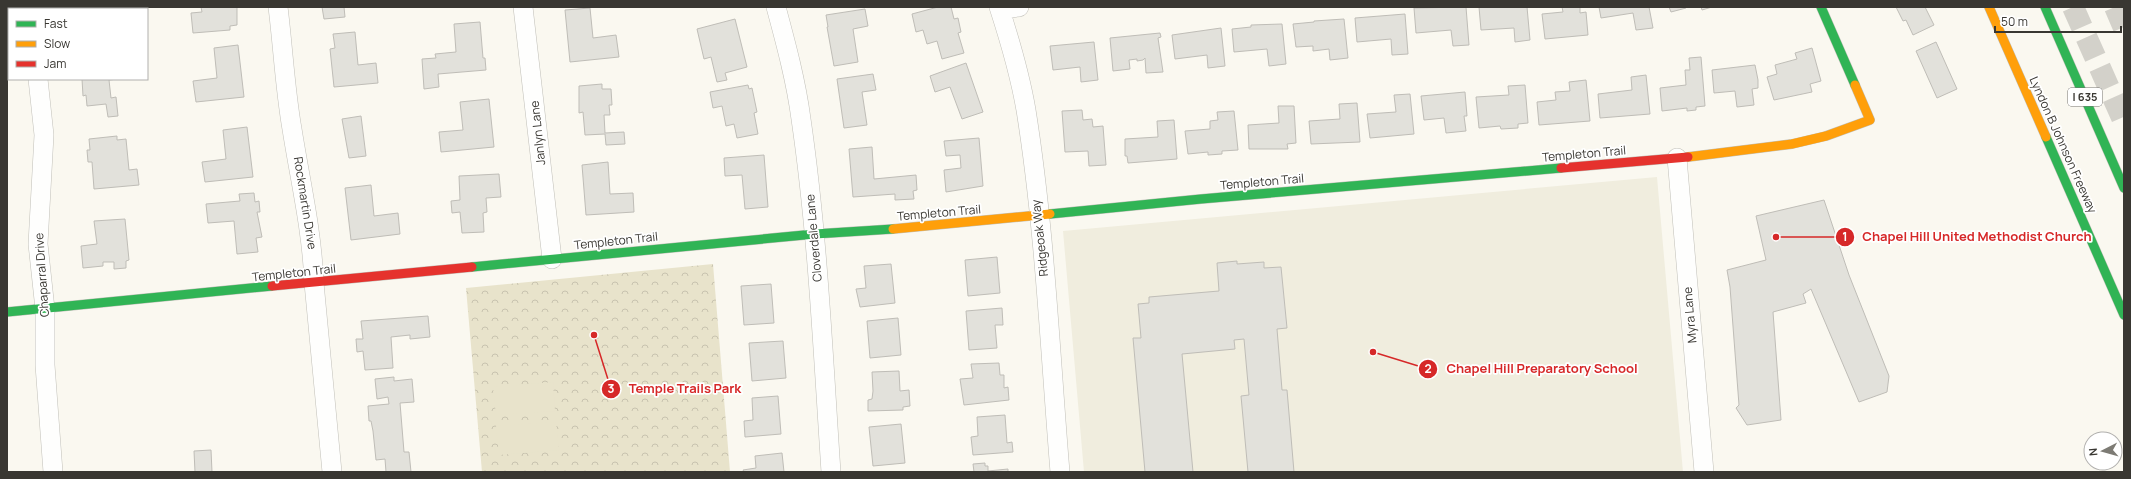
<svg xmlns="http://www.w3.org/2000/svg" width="2131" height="479" viewBox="0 0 2131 479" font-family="Manrope,sans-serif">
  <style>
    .built { fill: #f0edde }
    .park { fill: url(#park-crowns) }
    .pitch { fill: #e8e3cb }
    .building { fill: #e2e1db; stroke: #bfbdb7 }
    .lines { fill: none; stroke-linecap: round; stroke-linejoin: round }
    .highway-tunnel { stroke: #d3d1ca; stroke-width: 22; stroke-dasharray: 22 11; stroke-linecap: butt }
    .street-casing { stroke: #c0bfb8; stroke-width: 20 }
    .fast-casing { stroke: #c0bfb8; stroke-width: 10 }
    .slow-casing { stroke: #c0bfb8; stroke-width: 10 }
    .jam-casing { stroke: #c0bfb8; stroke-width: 10 }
    .street { stroke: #fefefd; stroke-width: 19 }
    .fast { stroke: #30b455; stroke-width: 9 }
    .slow { stroke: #ff9f0a; stroke-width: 9 }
    .jam { stroke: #e5322d; stroke-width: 9 }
    .labels { text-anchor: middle; stroke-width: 3.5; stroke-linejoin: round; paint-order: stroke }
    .shield { fill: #fff; stroke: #747370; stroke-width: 1 }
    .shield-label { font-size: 11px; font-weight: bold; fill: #393732 }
    .street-label { font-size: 12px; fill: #393732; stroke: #fff }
    .leader { fill: none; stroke: #d62828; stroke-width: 1.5 }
    .callout-dot { fill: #d62828; stroke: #fff; stroke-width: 1.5 }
    .mark-label { font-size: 12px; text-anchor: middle; font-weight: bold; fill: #fff }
    .callout-label { font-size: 13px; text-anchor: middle; font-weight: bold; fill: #d62828; stroke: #fff; stroke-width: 3.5; stroke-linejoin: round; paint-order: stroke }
  </style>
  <defs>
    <pattern id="park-crowns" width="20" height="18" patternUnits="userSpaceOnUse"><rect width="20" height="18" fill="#e8e3cb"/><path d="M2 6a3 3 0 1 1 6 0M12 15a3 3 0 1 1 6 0" fill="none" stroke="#c8c3af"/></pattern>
  </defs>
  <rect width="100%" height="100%" fill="#faf8f0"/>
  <path class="built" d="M1657 177 1683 472H1084L1063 231Z"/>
  <path class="park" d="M713 264 730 472H482L466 288Z"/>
  <path class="pitch" d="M553 382 555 411 496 415 493 387Z
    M556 422 559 450 499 455 496 426Z"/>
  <path class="building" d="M73 7H91L92 9H73Z
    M201 7H237V25L230 26V30L193 33 191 13 202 12Z
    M322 7H344L345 17 324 19Z
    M938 7H951L954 19 958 18 961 32 958 33 964 53 942 59 937 41 927 44 923 30 916 32 912 14Z
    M1466 7 1469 45 1453 46 1451 30 1416 33 1414 8Z
    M1479 7H1527L1530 40 1515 42 1514 28 1481 30Z
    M1562 7H1580V13L1586 12 1588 35 1545 39 1542 14 1563 12Z
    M1599 7H1649L1653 28 1636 30 1633 13 1601 18Z
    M1669 7H1686V8L1671 12Z
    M1701 7H1712L1702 10Z
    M1896 7H1925L1934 25 1913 35 1906 20 1903 21Z
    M590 8 593 38 616 35 619 57 570 62 565 10Z
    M865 9 868 26 853 29 858 62 834 66 827 27H828L826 15Z
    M1405 14 1408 54 1392 55 1391 39 1357 42 1355 18Z
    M735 19 747 67 725 73 727 80 717 82 711 57 704 59 697 29Z
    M1344 19 1348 58 1330 60 1329 49 1313 51V46L1296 47 1293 24 1314 22V21Z
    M480 22 483 58H485L486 70 438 74 439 87 424 89 422 59 436 58 435 54 456 52 454 24Z
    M1282 24 1286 64 1269 66 1267 49 1234 52 1232 29 1251 27V25Z
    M1221 28 1225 66 1208 68 1207 55 1175 59 1172 35Z
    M355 32 358 65 376 63 378 83 334 87 330 49 335 48 333 34Z
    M1160 33 1161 37 1158 38 1163 72 1146 73 1145 58 1143 60 1137 61V59L1129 60 1130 69 1113 71 1110 38Z
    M1094 42 1098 80 1081 82 1080 67 1053 70 1050 46Z
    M1936 42 1957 89 1937 98 1916 51Z
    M238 45 244 97 196 102 193 81 217 78 214 48Z
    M1812 48 1821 81 1810 84 1812 92 1774 100 1767 77 1777 74 1775 65 1797 59 1795 53Z
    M1701 57 1705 106 1696 107V110L1687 111V108L1662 111 1660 88 1686 85 1685 70H1690L1689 58Z
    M966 63 983 112 962 119 950 87 935 92 930 76Z
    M1755 65 1758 80V88L1752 89 1754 105 1737 107 1735 91 1714 93 1712 70Z
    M873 74 876 90 862 92 867 125 844 128 837 79Z
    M1646 75 1650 114 1600 118 1598 94 1632 90 1631 77Z
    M82 79H118L109 80 111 98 116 97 118 116 108 117 106 104 87 106 86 95 83 96Z
    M1586 80 1590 121 1539 125 1537 102 1556 100 1555 92 1570 91 1569 82Z
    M602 84V89H611L612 105H609L610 115H604L605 133 624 132 625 144 606 145 605 134 585 135 583 112 579 113V86Z
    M748 85 749 89 752 88 757 112 754 113 758 134 737 138 734 124 726 126 722 106 713 108 710 92Z
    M1525 85 1528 123 1518 124V128L1501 129 1500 126 1479 128 1476 97 1509 95 1508 86Z
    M1465 92 1467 116H1464L1466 131 1446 133 1444 118 1424 120 1421 96Z
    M1410 94 1414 134 1370 138 1367 114 1396 112 1394 95Z
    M489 99 494 147 441 152 439 132 463 130 460 102Z
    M1357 103 1360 142 1311 144 1309 121 1340 119 1339 104Z
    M1278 106H1294L1296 143 1287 144 1288 149H1249L1248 125 1279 123Z
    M1082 110 1083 120 1092 119 1093 127 1103 126 1106 165 1089 166 1088 151 1065 152 1062 111Z
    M1234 111 1238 150 1222 151V154L1208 155V152L1188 154 1185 131 1210 129V121L1218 120 1217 112Z
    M361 116 366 156 349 158 342 119Z
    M1174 120 1177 159 1128 163 1127 156H1125V139L1158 137 1157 121Z
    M247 127 253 177 205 182 202 162 226 159 223 130Z
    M117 136V140L126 139 129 170 137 169 139 185 94 189 92 162H88L87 150H90L89 139Z
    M979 138 983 186 946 192 944 170 961 168 960 155 946 156 944 141Z
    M872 147 874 179 916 175 917 190 913 191 914 199 895 200V194L853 197 849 149Z
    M764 155 768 207 745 209 742 175 725 176 724 158Z
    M608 162 610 194 633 193 634 212 586 215 582 165Z
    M499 174 501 197 486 198 487 212 483 213 484 232 462 233 460 212 452 213 451 201 460 200 459 176Z
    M371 185 374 216 398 213 400 234 351 240 345 188Z
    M254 193 255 202 259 201 260 212H257L262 237 256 238 258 252 237 254 234 221 208 223 206 204 240 201 239 194Z
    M1824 200 1849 275 1889 376 1887 392 1859 402 1811 289 1803 294 1806 303 1773 312 1781 420 1747 425 1736 408 1739 405 1730 287 1727 270 1766 260 1756 216Z
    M125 219 129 260 126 261V268L114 269V262H103V266L83 268 81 246 97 244 94 221Z
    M997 257 1000 293 968 296 965 260Z
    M1237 261V264L1264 262V268L1281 267 1287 328 1277 329 1282 390H1287L1294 472H1248L1241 396 1249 395 1244 339 1234 340 1235 349 1182 354 1193 472H1145L1133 338H1141L1138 304 1149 303V297L1219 291 1217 263Z
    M891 264 895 303 860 307 856 289 866 288 864 266Z
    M771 284 774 323 744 325 741 286Z
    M1002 308 1003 325H995L997 348 969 350 966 311Z
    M428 316 430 337 410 339V335L391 337 393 368 365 370 363 351 357 352 356 339H363L361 321Z
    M898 318 901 355 870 358 867 321Z
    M783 341 786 378 752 381 749 343Z
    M999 363 1000 375H1004V388L1008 387 1009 400 964 405 960 379 973 378 971 364Z
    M899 371 900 391 909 390 910 406 903 407V410L868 411V400L872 399 873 391 872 372Z
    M394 377V381L412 379 414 402 400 403 404 452H409L411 472H386L385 459 376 460 373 431 371 421H369L368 406 389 404 388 397 377 399 375 379Z
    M778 396 781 434 745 437 744 421 753 420 752 398Z
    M1005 415 1007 443 1012 442 1013 452 973 455 971 437 978 436 977 417Z
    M901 424 905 463 873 466 869 427Z
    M211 450 212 472H195L194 451Z
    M782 453 784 472H744L743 470 756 468 755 456Z
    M985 463V466H988V471L1008 469V472H974L973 464Z"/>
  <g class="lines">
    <path class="highway-tunnel" d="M2073 7 2124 122
      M2115 7 2124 28"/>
    <defs>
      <path id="street" d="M31 7V9
        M278 7C283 47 285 89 292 129 300 180 312 230 314 283L332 472
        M523 7 552 259
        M776 7C786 44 796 81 801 119 818 236 823 354 831 472
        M999 7C1010 41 1020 75 1026 110 1045 229 1050 352 1060 472
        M1000 9 1019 7
        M38 79 44 135 38 244 45 309V365L53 472
        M1677 158 1704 472"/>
      <path id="fast" d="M1821 7 1855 85
        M2045 7 2124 188
        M2046 137 2124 315
        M1050 214 1201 199 1561 168
        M472 267 815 234 893 229
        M7 312 272 286"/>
      <path id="slow" d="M1989 7 2046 137
        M1688 157 1792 144 1826 136 1870 120 1855 85
        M893 229 1050 214"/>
      <path id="jam" d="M1561 168 1688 157
        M272 286 472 267"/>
    </defs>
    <use href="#street" class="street-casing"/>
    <use href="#fast" class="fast-casing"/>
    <use href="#slow" class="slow-casing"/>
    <use href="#jam" class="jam-casing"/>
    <use href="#street" class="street"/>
    <use href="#fast" class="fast"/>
    <use href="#slow" class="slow"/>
    <use href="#jam" class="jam"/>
  </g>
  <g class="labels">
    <rect class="shield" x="2068" y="88" width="34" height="18" rx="3"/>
    <g class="shield-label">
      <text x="2085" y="101">I 635</text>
    </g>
    <g class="street-label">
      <text transform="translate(538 133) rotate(-96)" y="4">Janlyn Lane</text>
      <text transform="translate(2063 145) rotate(66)" y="4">Lyndon B Johnson Freeway</text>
      <text transform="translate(1584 154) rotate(-5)" y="4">Templeton Trail</text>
      <text transform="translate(1262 182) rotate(-5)" y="4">Templeton Trail</text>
      <text transform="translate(305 203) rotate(81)" y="4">Rockmartin Drive</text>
      <text transform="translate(939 213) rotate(-5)" y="4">Templeton Trail</text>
      <text transform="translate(814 238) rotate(-95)" y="4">Cloverdale Lane</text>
      <text transform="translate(1040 238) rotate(-96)" y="4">Ridgeoak Way</text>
      <text transform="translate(616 241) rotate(-6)" y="4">Templeton Trail</text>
      <text transform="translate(294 273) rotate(-6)" y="4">Templeton Trail</text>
      <text transform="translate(42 275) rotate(-94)" y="4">Chaparral Drive</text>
      <text transform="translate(1690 315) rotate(-95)" y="4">Myra Lane</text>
    </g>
  </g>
  <path class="leader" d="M1776 237L1845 237M1373 352L1428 369M594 335L611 389"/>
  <g class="callout-dot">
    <circle cx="1776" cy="237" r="4"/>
    <circle cx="1373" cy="352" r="4"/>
    <circle cx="594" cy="335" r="4"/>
    <circle cx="1845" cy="237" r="10"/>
    <circle cx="1428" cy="369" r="10"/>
    <circle cx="611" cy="389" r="10"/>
  </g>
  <g class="mark-label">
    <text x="1845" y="241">1</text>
    <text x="1428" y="373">2</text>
    <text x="611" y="393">3</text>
  </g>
  <g class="callout-label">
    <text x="1977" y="241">Chapel Hill United Methodist Church</text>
    <text x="1542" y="373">Chapel Hill Preparatory School</text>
    <text x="685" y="393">Temple Trails Park</text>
  </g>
  <rect width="2131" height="479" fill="none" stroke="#393732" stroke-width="16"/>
  <rect x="8" y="8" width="140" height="72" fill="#ffffff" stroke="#b0afad"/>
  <rect x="16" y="21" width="20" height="6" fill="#30b455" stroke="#b0afad"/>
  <text x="44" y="28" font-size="12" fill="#393732">Fast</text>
  <rect x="16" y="41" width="20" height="6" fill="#ff9f0a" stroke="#b0afad"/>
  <text x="44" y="48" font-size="12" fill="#393732">Slow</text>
  <rect x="16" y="61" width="20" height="6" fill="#e5322d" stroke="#b0afad"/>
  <text x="44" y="68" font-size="12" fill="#393732">Jam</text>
  <g transform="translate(2103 451) rotate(264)"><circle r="19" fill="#ffffff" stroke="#b0afad"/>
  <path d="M0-3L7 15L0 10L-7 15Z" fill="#7d7b74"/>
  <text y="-6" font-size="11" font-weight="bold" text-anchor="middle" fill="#393732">N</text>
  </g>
  <path d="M1995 26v6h126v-6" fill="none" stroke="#393732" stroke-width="2"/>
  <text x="2001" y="26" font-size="12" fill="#393732" stroke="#ffffff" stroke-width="3" paint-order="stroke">50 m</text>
</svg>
